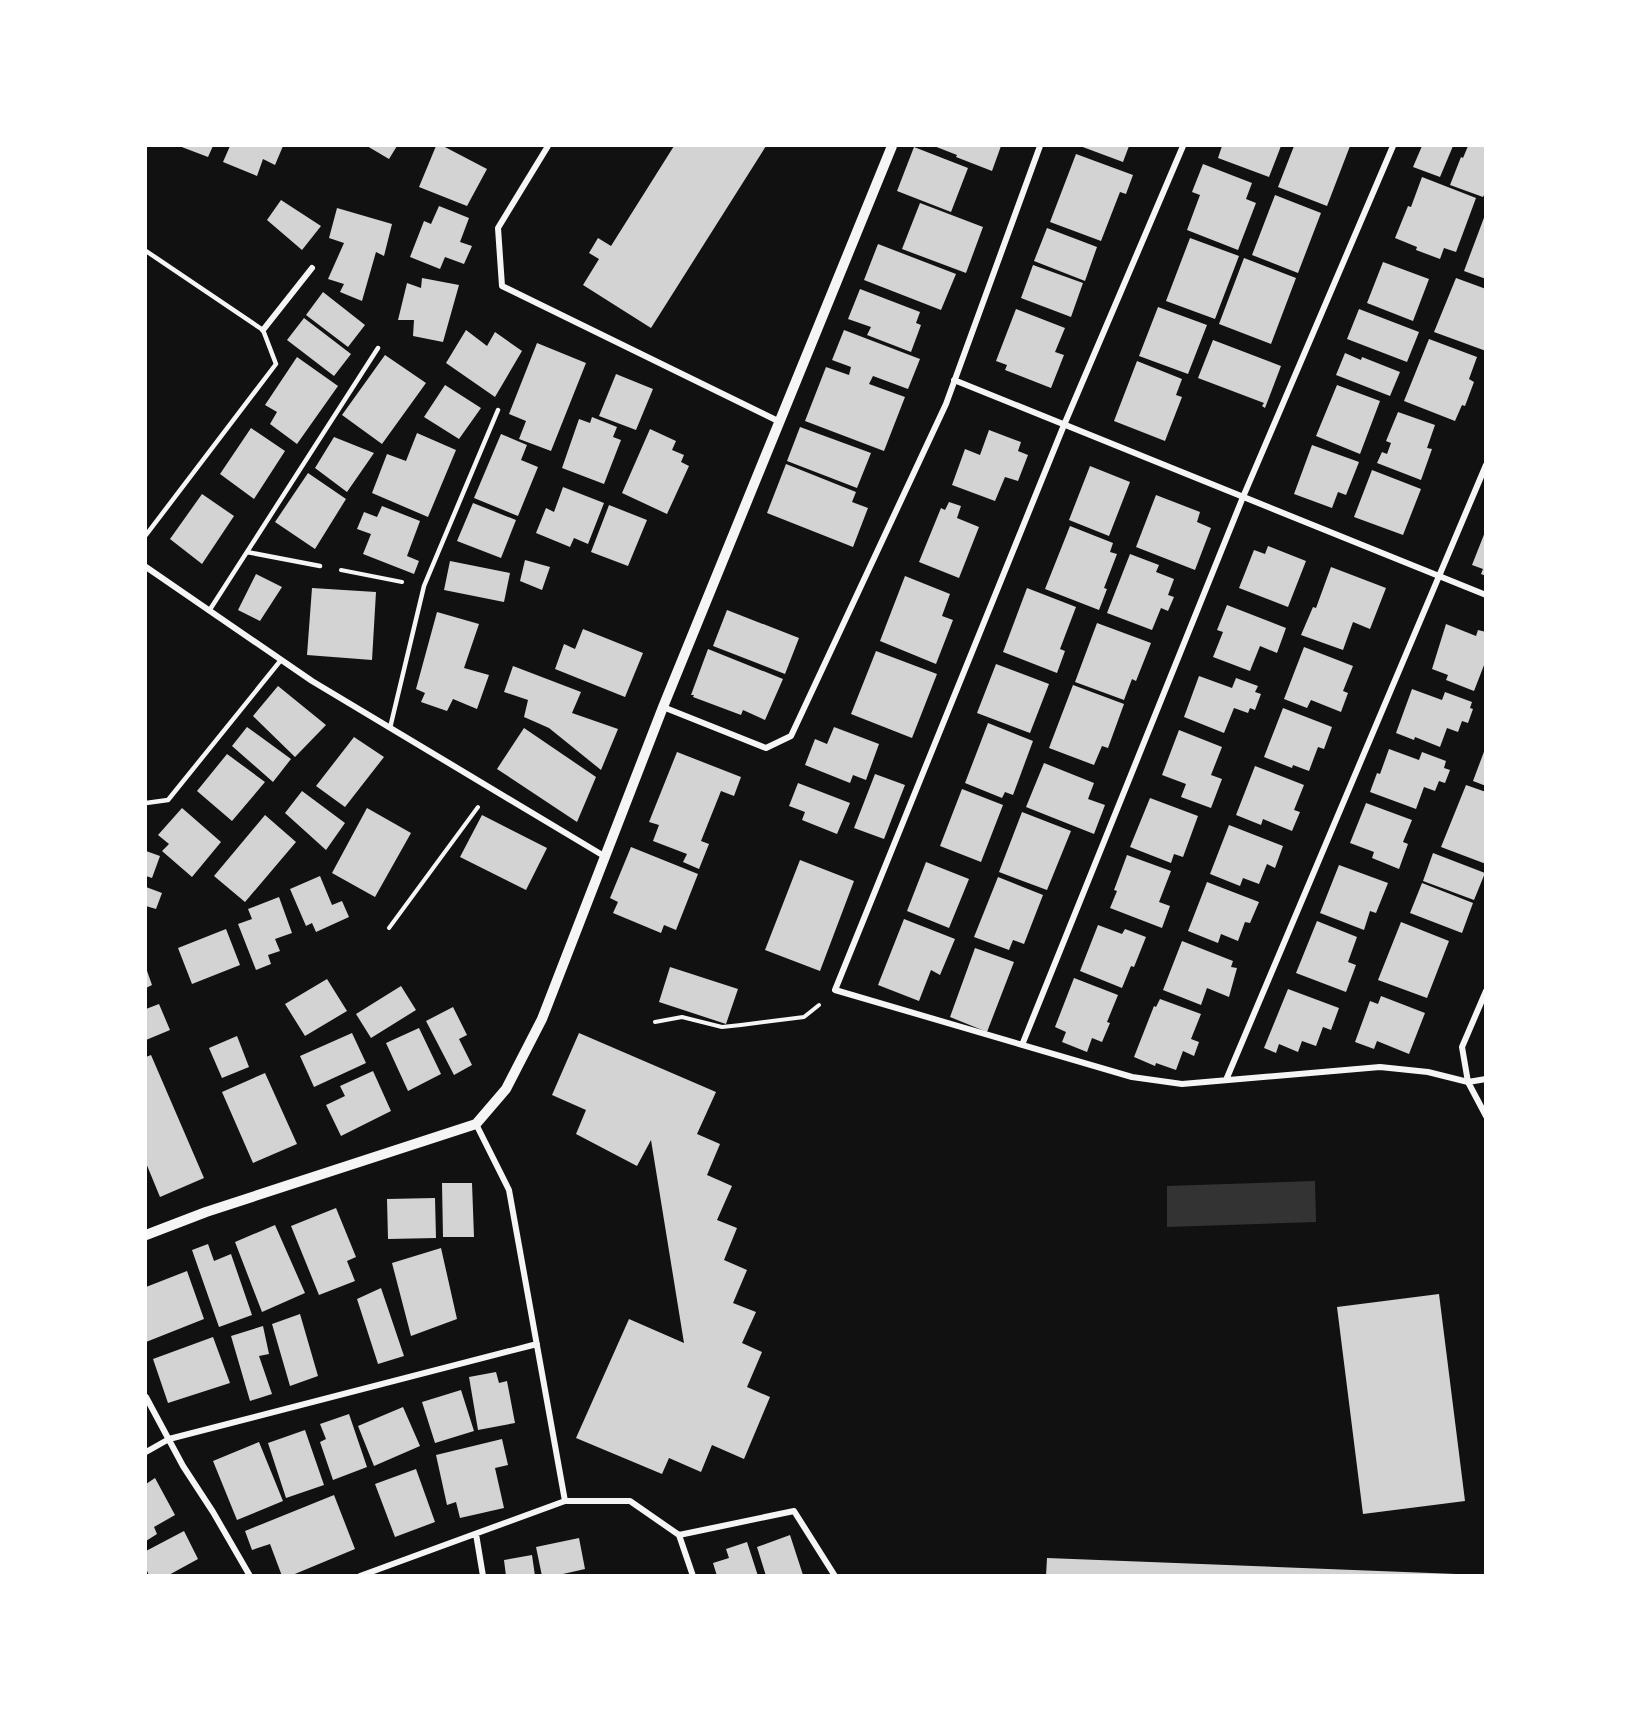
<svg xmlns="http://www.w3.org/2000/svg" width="1631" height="1721" viewBox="0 0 1631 1721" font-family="'Nunito Sans',sans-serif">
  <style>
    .water { fill: #333 }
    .building { fill: #d3d3d3 }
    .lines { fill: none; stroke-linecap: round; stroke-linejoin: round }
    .path { stroke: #f5f5f5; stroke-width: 4 }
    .service { stroke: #f5f5f5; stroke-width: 4.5 }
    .minor { stroke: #f5f5f5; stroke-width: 6 }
    .tertiary { stroke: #f5f5f5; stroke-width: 10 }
  </style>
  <rect width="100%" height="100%" fill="#111"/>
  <path class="water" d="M1315 1181 1316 1222 1167 1227V1186Z"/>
  <path class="building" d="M179 146H213L208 157Z
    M230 146H283L275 165 263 159 257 176 223 162Z
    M367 146H397L389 159Z
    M436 146H443L487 169 467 206 419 187Z
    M674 146H766L651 328 583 285 599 259 589 253 598 238 611 246Z
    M934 146H1001L992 171 956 157 957 155Z
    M1080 146H1129L1123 162Z
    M1222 146H1281L1269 177 1218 158Z
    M1294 146H1350L1327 206 1278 187Z
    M1422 146H1453L1440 177 1413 167Z
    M1468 146H1486V191L1483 197 1450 185 1461 157 1463 158Z
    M914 147 968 168 951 212 897 191Z
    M1076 154 1133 175 1126 194 1120 192 1101 241 1050 222Z
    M1203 164 1252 183 1246 199 1256 203 1238 250 1187 230 1200 195 1192 192Z
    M1422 177 1476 198 1456 252 1444 248 1440 259 1416 250 1417 247 1395 238 1408 206 1411 207Z
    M1275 195 1321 213 1298 273 1252 255Z
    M281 200 321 226 302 250 267 220Z
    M920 203 983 227 966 273 902 249Z
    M439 206 469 218 460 242 472 246 464 264 445 257 440 269 410 257 424 221 431 224Z
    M337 208 392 224 384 256 376 252 362 301 340 292 344 284 328 279 344 243 329 238Z
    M1485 215H1486V279L1464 271Z
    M1047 228 1097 247 1085 281 1034 261Z
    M1190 238 1239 256 1215 319 1166 301Z
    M878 244 956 274 941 310 864 280Z
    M1244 258 1296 278 1271 344 1219 324Z
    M1383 262 1429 279 1413 321 1367 303Z
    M1033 265 1083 283 1071 317 1021 298Z
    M422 278 459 285 443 342 413 336 414 320H398L407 283 421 288Z
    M1456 278 1486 289V351L1434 332Z
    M860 289 920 312 916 323 921 325 911 352 867 335 871 327 848 319Z
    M323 292 365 325 348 347 306 315Z
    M1158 307 1207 325 1188 374 1139 356Z
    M1016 309 1065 328 1055 352 1064 355 1051 388 1005 370 1007 365 996 361Z
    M1359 309 1419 332 1407 362 1347 339Z
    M304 318 351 354 334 376 287 340Z
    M466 330 487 346 495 332 522 351 495 397 446 363Z
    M844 330 920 359 908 389 873 376 869 384 905 397 884 451 805 421 826 367 849 375 851 367 832 360Z
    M1429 339 1477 357 1469 379 1474 382 1465 406 1462 405 1455 421 1404 401Z
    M1213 340 1281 366 1265 408 1262 406 1264 403 1198 378Z
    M537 343 586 363 551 451 519 439 526 421 509 414Z
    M1345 353 1361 360 1362 357 1400 372 1390 396 1336 375Z
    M385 355 426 383 382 444 342 415Z
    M297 357 338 386 297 444 270 424 277 412 265 405Z
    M1137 361 1182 379 1176 395 1182 397 1165 441 1114 421Z
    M616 374 653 389 636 430 599 416Z
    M445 385 481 408 459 439 424 417Z
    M1337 385 1380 401 1360 454 1316 436Z
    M1398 412 1435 425 1427 448 1432 449 1421 480 1377 463 1382 452 1387 454 1391 443 1386 441Z
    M592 417 617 427 613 437 621 440 604 484 562 468 579 419 590 423Z
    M800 427 871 453 857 488 787 461Z
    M251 428 285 451 254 499 220 474Z
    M650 429 676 441 672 450 684 455 681 462 689 466 667 514 622 493Z
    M989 430 1021 442 1018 451 1028 455 1018 481 1005 477 995 501 952 485 965 449 980 455Z
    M417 433 456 450 428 517 372 493 387 454 406 461Z
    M501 434 527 445 521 460 538 467 518 516 474 498Z
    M334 437 374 453 347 492 315 468Z
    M1312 445 1359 462 1346 495 1338 492 1332 508 1294 494Z
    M786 464 856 492 852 502 868 508 853 547 767 513Z
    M1090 466 1130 482 1109 536 1069 520Z
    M1372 470 1421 489 1403 535 1354 517Z
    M308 473 346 499 315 549 275 522Z
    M563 487 604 503 588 544 574 538 570 547 536 533 546 508 554 512Z
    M202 494 234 516 202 564 170 539Z
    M1156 495 1200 512 1197 522 1211 528 1195 570 1136 547Z
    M949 502 961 506 957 518 979 527 959 578 919 562 941 508 945 510Z
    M473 503 516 520 501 558 457 541Z
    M609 505 647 520 628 566 591 552Z
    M382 506 420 521 407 556 419 561 414 574 363 554 371 534 357 529 364 512 377 517Z
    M1070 526 1113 543 1110 552 1117 554 1104 588 1107 589 1099 610 1045 589Z
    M1485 532H1486V576L1481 574 1483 569 1472 565Z
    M1268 546 1306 561 1288 607 1239 588 1254 550 1265 554Z
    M1130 554 1159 565 1156 572 1174 579 1168 595 1174 597 1168 611 1161 608 1152 630 1107 613Z
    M525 560 550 567 542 590 520 581Z
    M450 561 510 573 504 602 444 590Z
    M1331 567 1386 588 1370 629 1353 622 1343 650 1301 635 1313 607 1316 608Z
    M256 574 282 587 260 621 238 610Z
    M905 576 950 594 942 616 953 620 936 664 880 641Z
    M312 588 376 592 372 660 307 655Z
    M1027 588 1076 607 1060 649 1065 651 1057 673 1003 652Z
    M1227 605 1286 628 1277 653 1260 646 1250 671 1213 657 1223 632 1217 630Z
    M727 610 799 638 785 674 713 646Z
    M437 612 479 624 464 668 489 675 477 709 453 699 447 711 421 702 425 693 416 689Z
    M1097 623 1151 643 1136 681 1132 679 1124 700 1075 682Z
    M1446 624 1476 636 1478 630 1486 632V660L1474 691 1446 680 1448 675 1432 669Z
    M583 629 643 653 625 697 555 669 564 644 575 649Z
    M1304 647 1353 666 1343 691 1348 693 1341 712 1311 700 1307 708 1284 699Z
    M708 649 783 679 765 720 743 710 741 715 693 697 694 695H691Z
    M876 651 937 674 912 738 851 714Z
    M996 664 1049 684 1030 733 977 713Z
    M513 666 581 692 572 713 618 729 601 770 549 728 524 717 528 700 504 692Z
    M1199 676 1232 688 1236 678 1258 686 1255 692 1261 694 1255 710 1250 708 1248 713 1234 708 1224 733 1184 717Z
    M1073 685 1124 704 1108 748 1102 746 1094 765 1049 748Z
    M278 686 326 725 295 757 253 716Z
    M1412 689 1442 700 1445 692 1472 702 1470 708 1473 709 1468 723 1462 721 1458 732 1447 728 1440 747 1415 737 1414 740 1396 733Z
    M1283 708 1332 727 1324 749 1318 747 1309 771 1293 765 1292 768 1264 757Z
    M988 723 1033 741 1013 795 1005 792 1002 798 965 783Z
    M247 727 291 759 273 782 232 746Z
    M834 727 879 744 866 780 853 775 850 783 805 765 815 739 827 744Z
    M524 728 596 777 577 822 497 769Z
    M1179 730 1222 747 1211 775 1222 779 1211 808 1181 797 1186 784 1162 775Z
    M354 737 384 757 345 807 316 786Z
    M1389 749 1419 760 1422 752 1446 761 1444 768 1450 770 1445 783 1439 781 1435 791 1424 787 1416 809 1370 792 1377 773 1380 774Z
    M1485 749H1486V786L1473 781Z
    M677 752 741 777 734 796 721 791 701 841 709 844 699 869 683 862 687 854 653 841 659 825 649 822Z
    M227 754 265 782 232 821 197 791Z
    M1044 763 1094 783 1088 799 1105 805 1094 834 1026 807Z
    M1255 766 1304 785 1294 810 1300 812 1292 831 1263 819 1261 825 1236 815Z
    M875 774 905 785 884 839 854 828Z
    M798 783 850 803 837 834 802 820 805 812 789 806Z
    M1466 785 1486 792V864L1441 847Z
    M962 789 1003 805 981 862 940 846Z
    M302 791 345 823 326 850 285 813Z
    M1150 798 1198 816 1183 857 1174 854 1171 863 1130 847Z
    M1366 803 1412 820 1403 842 1408 844 1399 869 1372 858 1374 852 1350 843Z
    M182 808 221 842 192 877 162 851 169 844 158 835Z
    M367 808 411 833 375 897 332 873Z
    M1022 812 1071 831 1047 890 999 872Z
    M265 815 296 842 245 902 214 876Z
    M482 815 547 848 526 890 460 857Z
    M1229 825 1283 846 1275 868 1267 864 1259 884 1243 878 1240 886 1210 874Z
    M631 847 698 874 676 930 664 925 661 933 613 913 618 902 610 898Z
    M146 851 160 856 152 878 146 876Z
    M1433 853 1485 873 1474 900 1423 881Z
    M1127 855 1171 871 1159 902 1170 906 1162 928 1110 908 1117 891 1114 890Z
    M800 860 854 881 820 971 765 950Z
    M926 862 969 879 949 928 907 911Z
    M1339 865 1388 883 1376 913 1370 911 1364 930 1320 913Z
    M320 876 332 905 342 901 349 917 316 932 312 923 306 926 290 889Z
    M998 877 1043 895 1024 944 1013 940 1009 950 974 937Z
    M1207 882 1259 902 1250 923 1245 922 1238 941 1221 934 1218 943 1188 931Z
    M1422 883 1473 903 1462 933 1410 913Z
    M146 887 162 893 156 909 146 906Z
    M279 897 292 933 275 939 280 951 268 955 271 964 256 970 238 924 252 919 248 909Z
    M904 919 955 939 940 975 931 970 919 1001 878 985Z
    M1317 921 1357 937 1348 962 1356 965 1346 992 1296 973Z
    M1401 922 1449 941 1427 998 1378 980Z
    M1098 925 1122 934 1125 929 1146 937 1134 967 1131 966 1122 988 1080 971Z
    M226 929 240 965 192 984 178 948Z
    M1182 941 1233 961 1231 967 1237 968 1229 997 1207 988 1201 1005 1163 990Z
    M975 948 1014 962 987 1032 950 1017Z
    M670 967 738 989 726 1024 659 1002Z
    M146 968 152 985 146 988Z
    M1074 978 1118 995 1107 1022 1110 1023 1102 1042 1092 1038 1087 1052 1062 1042 1066 1032 1055 1027Z
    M327 979 347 1011 305 1036 285 1004Z
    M401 986 416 1010 371 1038 356 1014Z
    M1288 989 1339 1008 1331 1030 1323 1027 1316 1046 1302 1041 1298 1052 1279 1044 1276 1053 1264 1048Z
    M1381 996 1425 1013 1409 1054 1377 1041 1374 1049 1355 1042 1370 1001 1378 1004Z
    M1160 999 1201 1014 1191 1039 1199 1042 1194 1056 1183 1051 1176 1070 1156 1063 1155 1066 1134 1057 1154 1006 1156 1007Z
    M159 1004 170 1030 146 1040V1009Z
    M453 1007 467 1035 459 1039 472 1065 454 1075 426 1021Z
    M419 1028 441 1074 408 1091 386 1043Z
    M352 1033 366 1063 314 1087 300 1056Z
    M579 1033 716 1092 697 1134 720 1144 707 1175 732 1186 717 1220 737 1228 724 1260 747 1270 733 1303 756 1312 742 1343 762 1352 747 1387 770 1397 744 1459 712 1445 701 1472 669 1458 662 1474 576 1438 629 1319 684 1343 651 1140 637 1166 576 1134 586 1110 552 1095Z
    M237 1036 249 1067 222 1078 209 1048Z
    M151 1055 204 1178 160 1197 146 1163V1057Z
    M373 1071 391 1111 341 1136 326 1105 345 1096 340 1086Z
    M265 1073 297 1144 253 1163 222 1092Z
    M442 1183H472L474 1237H443Z
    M435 1198 436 1238 388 1239 387 1199Z
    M336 1208 356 1257 347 1261 355 1281 319 1295 291 1226Z
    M275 1225 305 1293 262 1312 235 1242Z
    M208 1244 214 1261 231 1254 252 1315 219 1327 192 1250Z
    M441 1248 457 1319 411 1336 392 1263Z
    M187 1271 204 1319 146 1342V1287Z
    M381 1288 404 1356 378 1364 357 1299Z
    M1439 1294 1465 1501 1363 1514 1337 1307Z
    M300 1314 318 1376 290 1386 272 1324Z
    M263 1326 269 1354 259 1356 272 1394 250 1401 231 1336Z
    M213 1337 230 1383 168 1403 153 1359Z
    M496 1372 499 1383 507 1381 515 1423 478 1430 469 1377Z
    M461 1390 474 1431 435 1443 422 1402Z
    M403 1407 420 1446 374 1466 358 1426Z
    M349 1414 367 1467 333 1480 320 1442 326 1439 320 1424Z
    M305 1430 324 1485 286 1498 268 1443Z
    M502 1439 508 1465 495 1468 504 1508 460 1518 456 1502 447 1505 436 1455Z
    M259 1442 283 1501 237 1520 213 1461Z
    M416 1469 435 1522 395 1537 375 1484Z
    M155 1478 175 1515 154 1527 157 1534 146 1541V1484Z
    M334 1495 355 1549 290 1576H282L270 1544 252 1550 245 1531Z
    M184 1531 198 1559 167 1576H149L146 1568V1551Z
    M790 1535 803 1575 766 1576 757 1547Z
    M579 1538 585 1569 554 1576H542L536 1547Z
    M747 1542 758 1576H717L713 1563 729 1558 726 1549Z
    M532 1555 535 1576H506L504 1560Z
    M1047 1558 1456 1574V1576H1046Z"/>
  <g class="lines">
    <path class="path" d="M341 570 402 582
      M389 928 478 807
      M655 1022 682 1017 722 1027 741 1025 804 1017 819 1005"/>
    <path class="service" d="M146 251 263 330 276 364 146 535
      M247 552 320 566
      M209 611 378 348
      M390 728 424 586 498 410
      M146 803 168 800 281 660"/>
    <path class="minor" d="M548 146 498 228 502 286 780 422
      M1183 146 1064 425 835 990 1132 1077 1182 1084 1380 1067 1428 1072 1468 1082 1486 1079
      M263 330 312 268
      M954 380 1486 595
      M146 567 312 681 604 856
      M663 707 766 748 791 736 946 404 1040 146
      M1486 991 1462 1047 1468 1082 1486 1116
      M1022 1045 1243 497 1393 146
      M1226 1080 1486 465
      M476 1124 509 1190 565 1501
      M146 1397 183 1466 213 1512 250 1576
      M146 1452 169 1439 537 1344
      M476 1534 483 1576
      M679 1535 794 1511 835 1576
      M360 1576 565 1501H630L679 1535 693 1576"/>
    <path class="tertiary" d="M146 1235 206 1212 476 1124 506 1089 542 1019 663 707 892 146"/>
  </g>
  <rect width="1631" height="1721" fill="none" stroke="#ffffff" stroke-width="294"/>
</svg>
